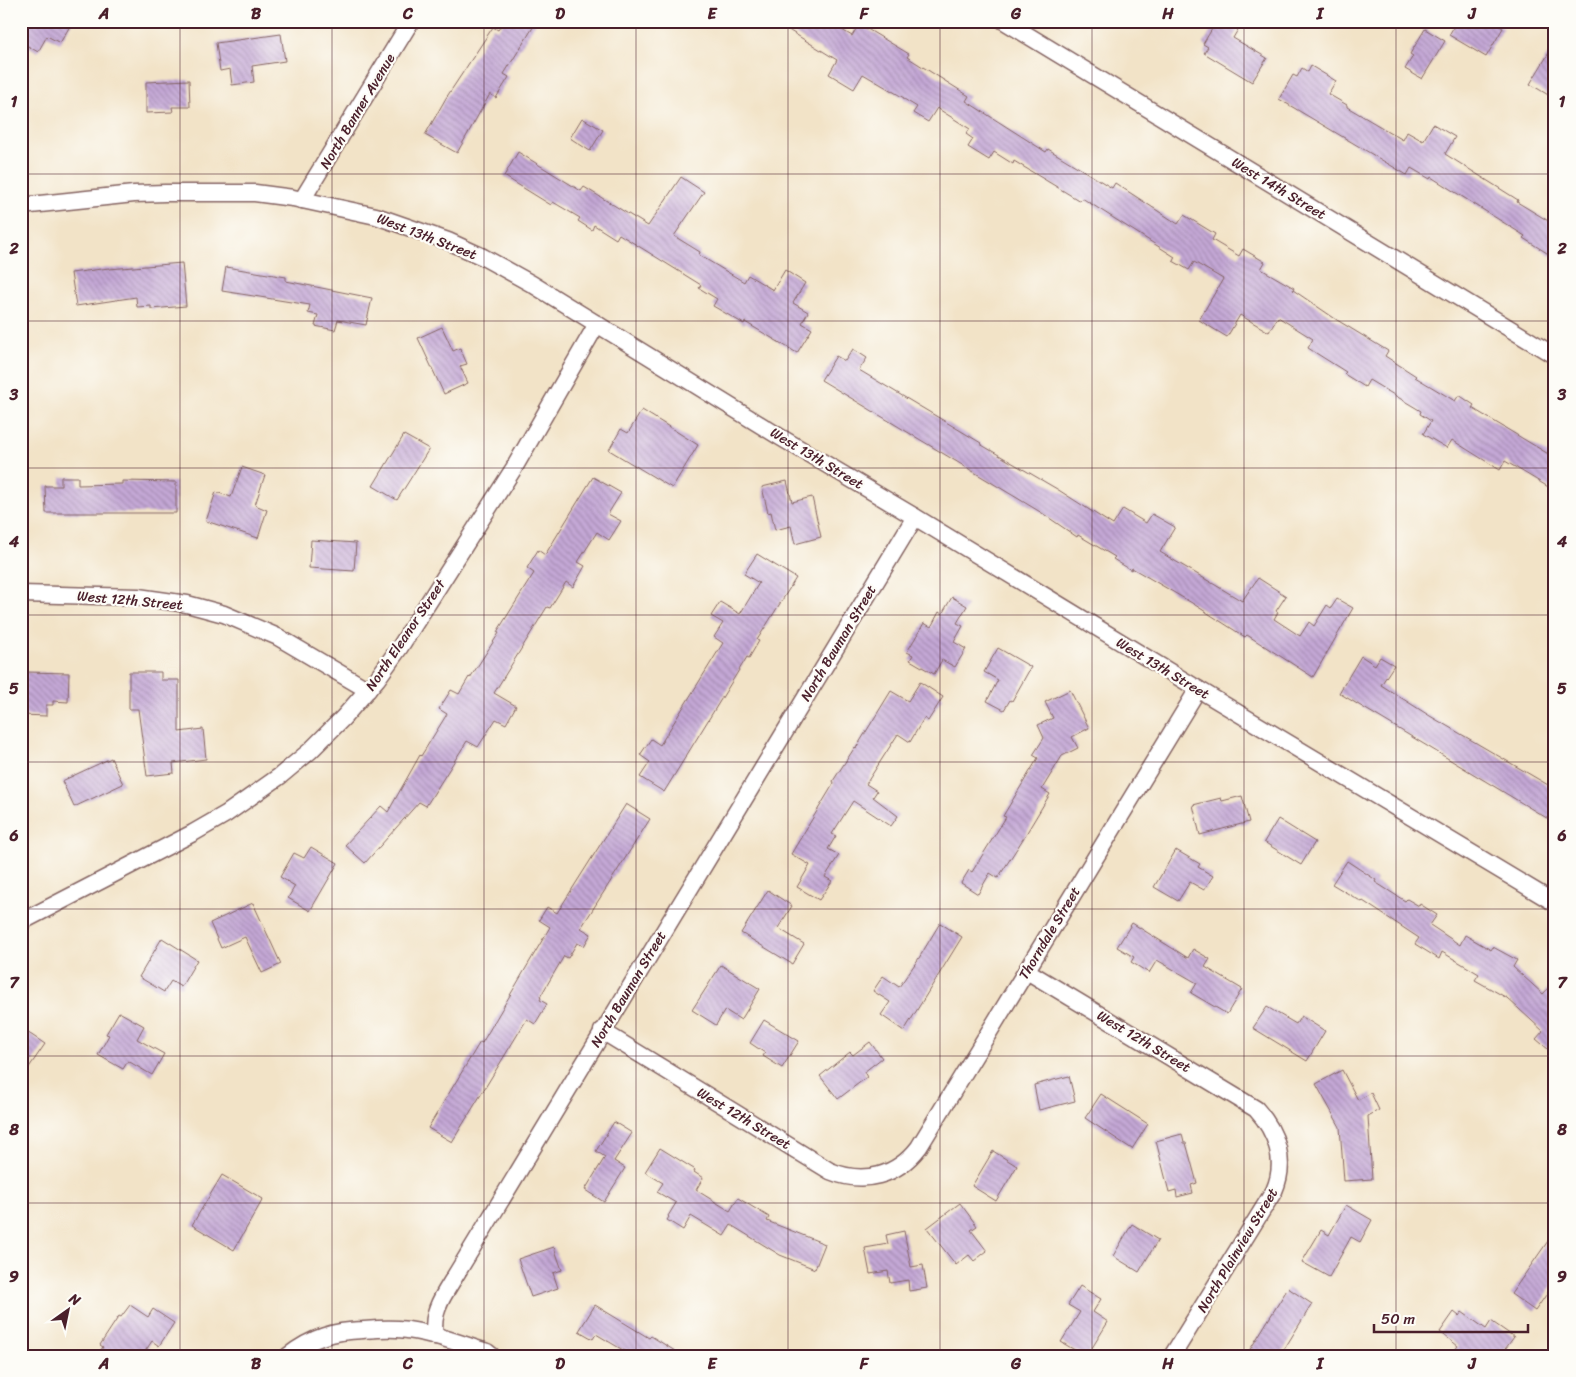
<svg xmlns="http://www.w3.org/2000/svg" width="1576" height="1377" font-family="Sriracha,sans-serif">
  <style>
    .building { fill: url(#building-back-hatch) }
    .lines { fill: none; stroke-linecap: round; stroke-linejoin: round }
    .minor-casing { stroke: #856462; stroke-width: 19 }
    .minor { stroke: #fff; stroke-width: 16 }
    .grid { fill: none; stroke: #4a1f2b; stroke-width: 1; stroke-opacity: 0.55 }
    .labels { text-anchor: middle; stroke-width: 4.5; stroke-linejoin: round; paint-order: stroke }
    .street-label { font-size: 14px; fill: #4a1f2b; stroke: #fdfcf7 }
    .neatline { fill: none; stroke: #4a1f2b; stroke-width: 2 }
    .grid-label { font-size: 16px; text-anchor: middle; font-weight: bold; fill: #4a1f2b }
  </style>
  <defs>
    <pattern id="building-back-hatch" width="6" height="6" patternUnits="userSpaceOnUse" patternTransform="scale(1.25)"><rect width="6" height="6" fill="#c4a8d6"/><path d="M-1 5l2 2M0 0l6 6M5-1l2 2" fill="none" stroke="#a188ae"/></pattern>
  </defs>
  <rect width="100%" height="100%" fill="#fdfcf7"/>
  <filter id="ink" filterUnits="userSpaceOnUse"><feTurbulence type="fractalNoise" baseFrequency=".02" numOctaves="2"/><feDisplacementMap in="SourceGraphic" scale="10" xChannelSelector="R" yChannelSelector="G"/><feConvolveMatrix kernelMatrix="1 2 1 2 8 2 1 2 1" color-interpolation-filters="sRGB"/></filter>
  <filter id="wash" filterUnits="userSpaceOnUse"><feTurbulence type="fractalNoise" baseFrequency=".0096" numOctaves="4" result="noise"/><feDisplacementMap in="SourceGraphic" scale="20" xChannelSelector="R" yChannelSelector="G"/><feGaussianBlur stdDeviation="1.12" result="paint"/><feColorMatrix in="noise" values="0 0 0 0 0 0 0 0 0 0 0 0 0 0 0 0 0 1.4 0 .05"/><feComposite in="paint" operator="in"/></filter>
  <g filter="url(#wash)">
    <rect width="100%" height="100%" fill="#f2e3c7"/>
    <g id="blocks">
      <g class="building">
        <polygon points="21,21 73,21 60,43 47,36 38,52 21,42"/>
        <polygon points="504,21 537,21 504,74 509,77 496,98 490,94 457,153 425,135 446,98 493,27 498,30"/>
        <polygon points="774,21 827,21 852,36 859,24 909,54 907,57 969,96 966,101 1046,152 1048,149 1112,188 1115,183 1178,224 1184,215 1215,234 1212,240 1239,256 1243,249 1265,262 1261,269 1294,288 1293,290 1337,320 1388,351 1385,356 1416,376 1415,377 1455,401 1459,395 1474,405 1472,408 1555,458 1555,491 1505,461 1500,470 1452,440 1447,448 1423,434 1431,421 1420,414 1421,411 1369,380 1365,387 1344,374 1346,372 1308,348 1313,339 1278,317 1269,332 1240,315 1227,337 1199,320 1223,279 1194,262 1189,270 1173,261 1175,257 1082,198 1080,201 1014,161 1013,164 994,152 989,160 968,147 973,139 966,134 970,129 937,108 928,122 913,113 917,107 904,99 904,98 863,74 854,89 829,74 837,60"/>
        <polygon points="1224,21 1243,21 1233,38 1267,58 1252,82 1204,53 1208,47 1203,44 1215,24 1220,28"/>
        <polygon points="1457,21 1492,21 1503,28 1486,57 1449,35"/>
        <polygon points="1425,29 1445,41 1422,79 1405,69 1413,56 1410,54"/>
        <polygon points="281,34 285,61 252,66 254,82 232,85 230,69 220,71 216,43"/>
        <polygon points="1555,43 1555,99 1530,84"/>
        <polygon points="1311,66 1336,81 1328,94 1347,105 1347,107 1403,140 1407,132 1423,141 1433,124 1455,137 1445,154 1518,200 1517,202 1555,225 1555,258 1523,238 1525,236 1431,177 1430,179 1411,168 1407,175 1279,99 1293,75 1297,77 1302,68 1308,72"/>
        <polygon points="189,80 190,107 172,107 173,112 146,113 146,82"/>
        <polygon points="582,118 603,130 590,151 570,138"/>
        <polygon points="518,152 581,191 584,187 648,226 681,177 704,192 674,236 700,252 699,255 744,282 748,275 773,290 785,270 805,283 793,303 808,312 802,323 812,329 797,353 745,322 744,324 713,306 717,299 699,288 701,285 619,234 616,239 594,225 592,230 578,221 580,218 553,202 551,205 504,176"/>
        <polygon points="182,263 186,306 151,309 151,306 137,307 136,297 76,306 71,273 109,268 109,269"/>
        <polygon points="226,267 286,277 286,281 372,298 366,325 338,320 335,330 315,326 318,315 308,313 310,305 222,291"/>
        <polygon points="442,327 453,351 460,348 467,364 460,366 468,383 444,394 418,338"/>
        <polygon points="853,349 867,358 859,370 981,443 980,444 1057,489 1113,525 1123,509 1146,523 1152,514 1175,527 1160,552 1242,601 1258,578 1286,596 1276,611 1278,612 1274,619 1300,636 1309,622 1314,626 1327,605 1331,608 1337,599 1353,608 1313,677 1247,635 1245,637 1192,603 1132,568 1131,570 1113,559 1115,557 1078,535 1077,537 1042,513 821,380 836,356 845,361"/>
        <polygon points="642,410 698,445 672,488 609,450 621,429 628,433"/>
        <polygon points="404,435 429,449 397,500 373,486"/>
        <polygon points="242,467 265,475 255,505 267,510 258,538 206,521 216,492 231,497"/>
        <polygon points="61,477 78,477 78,485 122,484 122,481 176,482 176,513 46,513 45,486 61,486"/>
        <polygon points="593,477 621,493 608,514 621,521 609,540 597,532 578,562 585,566 573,587 566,582 550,608 547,607 494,693 516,706 506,724 496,719 478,747 467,741 426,806 419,802 365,863 345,845 381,806 388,812 420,755 421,756 447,714 439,709 451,690 459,694 469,677 470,678 499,633 497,632 534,573 527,568 538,550 545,555"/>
        <polygon points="787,481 792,502 812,497 821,537 795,544 791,526 775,530 771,512 768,513 762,487"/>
        <polygon points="311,540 356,543 354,571 309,568"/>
        <polygon points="757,554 796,578 757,640 759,641 749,658 747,657 664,792 640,777 650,762 640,755 651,739 660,745 723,643 714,637 723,623 711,616 720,602 740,614 759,583 744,574"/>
        <polygon points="952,597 967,606 957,623 963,626 954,642 966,649 955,667 942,660 934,674 910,660 913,655 907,652 924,623 931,627 939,612 942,614"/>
        <polygon points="998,648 1031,667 1012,701 1010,700 1004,710 987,701 998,680 984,672"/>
        <polygon points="1361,656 1375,665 1380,657 1394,665 1381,685 1430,716 1555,789 1555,823 1339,693"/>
        <polygon points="26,672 69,673 68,702 53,701 53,705 46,705 46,716 23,715"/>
        <polygon points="129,672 161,672 161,680 179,680 179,732 203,729 206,759 173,763 174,773 147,776 138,709 129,709"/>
        <polygon points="920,682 943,697 928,721 924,718 910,742 898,734 866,784 877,791 873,797 898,816 891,826 853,801 832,834 836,836 828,849 839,855 825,877 832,881 819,900 797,887 810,865 791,854 834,783 833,781 855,747 856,748 891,691 908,701"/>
        <polygon points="1070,690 1089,728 1072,737 1078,748 1062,756 1042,789 1050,794 1023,839 998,878 990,873 978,894 961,883 969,870 972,872 1006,817 1003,816 1038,758 1033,755 1044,738 1038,725 1053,718 1045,702"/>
        <polygon points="111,758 123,784 74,807 62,781"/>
        <polygon points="1242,796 1249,822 1200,835 1193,805 1221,798 1222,801"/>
        <polygon points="626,804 650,819 581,928 591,934 584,946 577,943 568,958 564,956 540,997 541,998 540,1000 547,1004 535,1024 527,1019 452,1142 428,1128 480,1042 482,1043 550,927 539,920 547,907 557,913"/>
        <polygon points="1278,819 1315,842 1301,865 1264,842"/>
        <polygon points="311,847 338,863 310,911 288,898 295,886 280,877 294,853 304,858"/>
        <polygon points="1176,850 1200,864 1198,867 1213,876 1204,890 1190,882 1178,901 1154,887"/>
        <polygon points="1347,861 1376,880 1375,882 1405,901 1407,899 1419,906 1420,904 1437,915 1430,925 1460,945 1465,935 1491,950 1493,947 1517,960 1513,967 1543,994 1555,981 1555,1055 1536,1039 1543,1031 1507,998 1475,980 1479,974 1442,952 1439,959 1415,944 1419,938 1363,901 1362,902 1332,884"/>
        <polygon points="768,890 792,906 778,928 804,944 792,964 741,933"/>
        <polygon points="253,903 281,964 262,973 245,937 221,948 210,923"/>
        <polygon points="940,923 962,937 904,1031 881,1015 890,1002 873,991 883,976 899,987 919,958"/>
        <polygon points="1132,923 1188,958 1193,949 1210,959 1205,967 1242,989 1227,1014 1191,993 1197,983 1157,960 1149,973 1131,962 1134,957 1117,947"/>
        <polygon points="162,938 197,960 181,987 171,981 164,992 139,977"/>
        <polygon points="721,965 760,989 741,1020 725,1010 716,1025 692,1010"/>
        <polygon points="1267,1007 1296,1024 1301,1016 1325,1031 1307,1061 1253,1028"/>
        <polygon points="119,1012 144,1026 137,1039 164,1054 152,1075 128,1061 123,1069 98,1055 109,1035 106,1034"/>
        <polygon points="764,1020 799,1041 782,1068 763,1056 765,1053 750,1043"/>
        <polygon points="21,1028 45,1044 21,1079"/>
        <polygon points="870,1042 882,1058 864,1072 867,1077 838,1099 820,1076 850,1052 853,1055"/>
        <polygon points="1342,1070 1358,1100 1371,1093 1379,1110 1368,1116 1372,1179 1344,1181 1340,1127 1316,1084"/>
        <polygon points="1069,1076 1075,1101 1039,1110 1034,1085"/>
        <polygon points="1101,1094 1148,1124 1132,1149 1085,1118"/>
        <polygon points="614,1122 632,1133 614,1161 625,1168 604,1202 585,1190 605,1157 596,1151"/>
        <polygon points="1182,1134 1184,1143 1186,1143 1197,1183 1191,1185 1193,1193 1177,1197 1176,1190 1169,1192 1156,1141"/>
        <polygon points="660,1148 694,1169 695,1170 694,1172 703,1178 696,1190 730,1211 738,1198 769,1217 767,1221 825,1244 815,1269 780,1255 731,1225 724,1236 691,1216 683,1230 667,1220 669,1217 668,1216 676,1203 657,1192 663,1183 645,1172"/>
        <polygon points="993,1151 1017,1166 996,1201 972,1186"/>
        <polygon points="222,1175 263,1199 234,1250 192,1225"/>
        <polygon points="960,1203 977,1226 971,1230 987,1251 974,1261 969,1255 956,1265 927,1228"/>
        <polygon points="1346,1205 1372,1220 1360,1242 1351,1237 1329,1277 1302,1262 1321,1230 1329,1235"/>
        <polygon points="1132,1224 1158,1240 1139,1272 1113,1256"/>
        <polygon points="904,1231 911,1267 923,1265 927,1288 909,1291 908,1280 890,1283 888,1271 870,1274 865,1248 888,1244 886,1235"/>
        <polygon points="1555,1231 1555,1282 1535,1311 1511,1294"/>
        <polygon points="554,1247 562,1270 553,1273 558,1288 531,1297 518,1259"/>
        <polygon points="1080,1286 1101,1299 1093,1312 1108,1322 1087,1356 1085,1356 1061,1342 1080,1312 1068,1305"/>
        <polygon points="1288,1288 1312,1304 1280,1356 1246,1356"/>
        <polygon points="130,1305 148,1317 153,1309 174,1323 159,1346 152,1341 142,1356 97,1356 103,1347 100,1345 119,1316 121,1317"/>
        <polygon points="595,1305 649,1338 651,1336 683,1356 633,1356 596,1334 593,1339 579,1331"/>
        <polygon points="1454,1312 1459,1316 1462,1312 1486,1329 1491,1321 1514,1337 1500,1356 1450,1356 1458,1346 1440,1332"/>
      </g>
    </g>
  </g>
  <g filter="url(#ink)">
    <use href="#blocks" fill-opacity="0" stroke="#856462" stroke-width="1"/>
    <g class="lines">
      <g class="minor-casing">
        <g id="minor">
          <polyline points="1004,21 1555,356"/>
          <polyline points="302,200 411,21"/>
          <polyline points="21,206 134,194 165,193 255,193 293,198 376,216 448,241 483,257 532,284 780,437 915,517 1198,689 1555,903"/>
          <polyline points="21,594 138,597 187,604 224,614 278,637 368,690"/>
          <polyline points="21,922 193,833 226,814 280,776 310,751 343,718 377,679 400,647 514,468 597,324"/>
          <path d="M1027,971l229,138c21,23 31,53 18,82l-102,165"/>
          <path d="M602,1031l228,140c34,14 67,5 89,-24l279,-458"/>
          <path d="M435,1336c-3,-17 2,-30 11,-45l469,-774"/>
          <path d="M288,1356c24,-19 46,-25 75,-26 12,-1 23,-2 35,-1 30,2 60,14 89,23l5,4"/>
        </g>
      </g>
      <use href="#minor" class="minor"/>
    </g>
  </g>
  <path class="grid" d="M180,21v1335M332,21v1335M484,21v1335M636,21v1335M788,21v1335M940,21v1335M1092,21v1335M1244,21v1335M1396,21v1335M21,174h1534M21,321h1534M21,468h1534M21,615h1534M21,762h1534M21,909h1534M21,1056h1534M21,1203h1534"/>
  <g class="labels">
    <g class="street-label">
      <text transform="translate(357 111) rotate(-59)" y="5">North Banner Avenue</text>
      <text transform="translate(1279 188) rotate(31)" y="5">West 14th Street</text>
      <text transform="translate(427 236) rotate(21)" y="5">West 13th Street</text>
      <text transform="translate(817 458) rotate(31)" y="5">West 13th Street</text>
      <text transform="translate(130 600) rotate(5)" y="5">West 12th Street</text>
      <text transform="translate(405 635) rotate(-56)" y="5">North Eleanor Street</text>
      <text transform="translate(838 643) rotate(-59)" y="5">North Bauman Street</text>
      <text transform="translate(1163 668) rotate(31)" y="5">West 13th Street</text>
      <text transform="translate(1049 933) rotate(-59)" y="5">Thorndale Street</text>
      <text transform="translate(628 989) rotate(-59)" y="5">North Bauman Street</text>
      <text transform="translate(1144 1041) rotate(31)" y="5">West 12th Street</text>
      <text transform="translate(744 1118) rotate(31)" y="5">West 12th Street</text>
      <text transform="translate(1237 1250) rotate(-59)" y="5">North Plainview Street</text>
    </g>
  </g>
  <rect width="1576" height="1377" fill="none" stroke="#fdfcf7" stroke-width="55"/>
  <g transform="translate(68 1310) rotate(33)" stroke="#fdfcf7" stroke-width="4" paint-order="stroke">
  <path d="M0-4L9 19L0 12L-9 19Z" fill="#4a1f2b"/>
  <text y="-8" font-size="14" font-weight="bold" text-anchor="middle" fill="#4a1f2b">N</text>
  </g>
  <path d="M1374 1324v8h154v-8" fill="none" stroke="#4a1f2b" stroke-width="2.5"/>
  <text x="1381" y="1324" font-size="15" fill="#4a1f2b" stroke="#fdfcf7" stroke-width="4" paint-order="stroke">50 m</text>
  <rect x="28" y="28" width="1520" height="1322" class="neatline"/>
  <g class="grid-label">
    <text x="104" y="19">A</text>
    <text x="256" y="19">B</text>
    <text x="408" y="19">C</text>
    <text x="560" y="19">D</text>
    <text x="712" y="19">E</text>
    <text x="864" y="19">F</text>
    <text x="1016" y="19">G</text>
    <text x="1168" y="19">H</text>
    <text x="1320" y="19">I</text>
    <text x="1472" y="19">J</text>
    <text x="14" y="107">1</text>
    <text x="1562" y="107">1</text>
    <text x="14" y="254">2</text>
    <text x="1562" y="254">2</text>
    <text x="14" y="400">3</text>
    <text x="1562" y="400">3</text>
    <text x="14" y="547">4</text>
    <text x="1562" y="547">4</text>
    <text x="14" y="694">5</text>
    <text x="1562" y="694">5</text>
    <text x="14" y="841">6</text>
    <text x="1562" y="841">6</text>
    <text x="14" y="988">7</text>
    <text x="1562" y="988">7</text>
    <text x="14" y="1135">8</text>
    <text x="1562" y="1135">8</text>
    <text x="14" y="1282">9</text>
    <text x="1562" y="1282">9</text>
    <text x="104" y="1369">A</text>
    <text x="256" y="1369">B</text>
    <text x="408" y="1369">C</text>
    <text x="560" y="1369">D</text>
    <text x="712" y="1369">E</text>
    <text x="864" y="1369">F</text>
    <text x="1016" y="1369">G</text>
    <text x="1168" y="1369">H</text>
    <text x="1320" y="1369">I</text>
    <text x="1472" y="1369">J</text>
  </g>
</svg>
